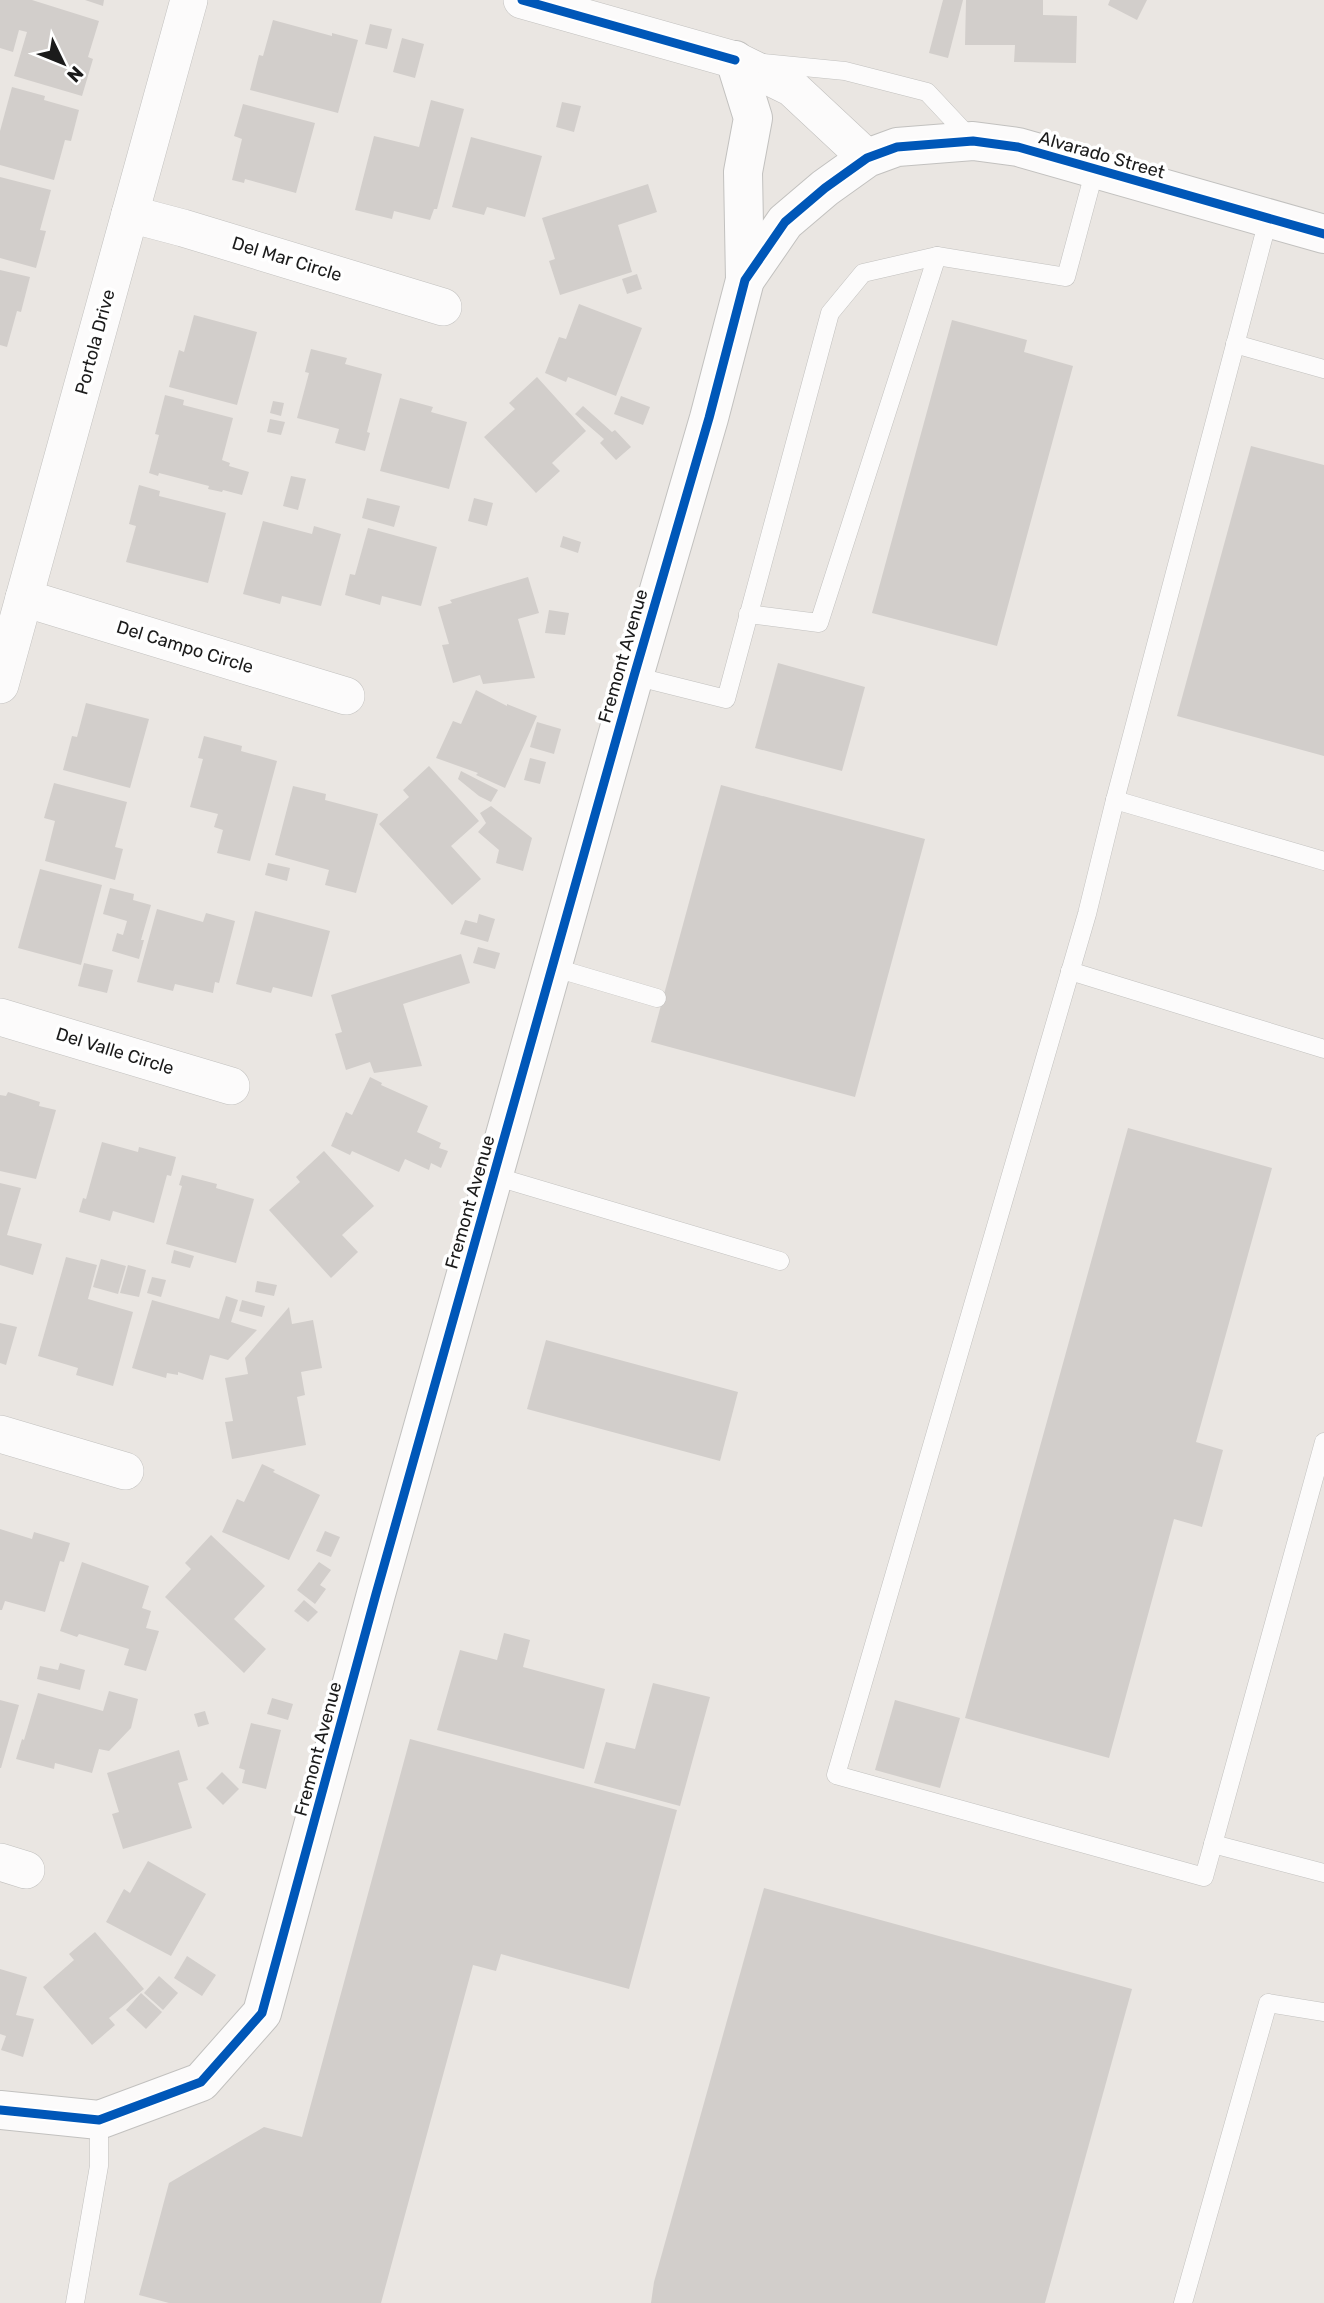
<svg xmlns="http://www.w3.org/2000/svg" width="1324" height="2303" font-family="Rubik,sans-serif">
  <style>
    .building { fill: #d2cecb }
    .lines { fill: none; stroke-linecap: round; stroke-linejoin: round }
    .service-casing { stroke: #c2c1bf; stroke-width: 19 }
    .minor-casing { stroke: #c2c1bf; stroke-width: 38 }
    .tertiary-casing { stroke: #c2c1bf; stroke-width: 40 }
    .service { stroke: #fcfbfb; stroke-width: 18 }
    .minor { stroke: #fcfbfb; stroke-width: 37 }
    .tertiary { stroke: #fcfbfb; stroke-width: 38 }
    .cycleway-casing { stroke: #fff; stroke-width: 13 }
    .cycleway { stroke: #0057b8; stroke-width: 9 }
    .labels { text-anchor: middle; stroke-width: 7; stroke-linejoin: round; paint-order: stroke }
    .street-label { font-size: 18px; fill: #1b1b1b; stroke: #fff }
  </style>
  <rect width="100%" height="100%" fill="#eae6e2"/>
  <g class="building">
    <polygon points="0,0 32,0 99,21 88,57 93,59 82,96 14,76 27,32 19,30 13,52 0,48"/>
    <polygon points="85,0 104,0 103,6"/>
    <polygon points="943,0 963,0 948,58 929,53"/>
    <polygon points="966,0 1043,0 1043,15 1077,16 1076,63 1014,62 1015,45 965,45"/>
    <polygon points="1110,0 1147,0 1137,20 1108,5"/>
    <polygon points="273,20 332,36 332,33 358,40 338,113 250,90 259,55 263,56"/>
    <polygon points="370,24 392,29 387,49 365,44"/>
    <polygon points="402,38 424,44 415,78 393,72"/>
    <polygon points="12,87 45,96 44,100 79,110 71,141 65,140 54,180 0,165 0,131"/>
    <polygon points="431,100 464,109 437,209 434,209 430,220 394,211 392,219 355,210 374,136 419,147"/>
    <polygon points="562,102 581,106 574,132 556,127"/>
    <polygon points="243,104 315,123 296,193 245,179 244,183 232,180 242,139 234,136"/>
    <polygon points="471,137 542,156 525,217 487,207 484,215 452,207"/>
    <polygon points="0,177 51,190 40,230 46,231 36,268 0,258"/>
    <polygon points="648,184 657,212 618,225 632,272 560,295 549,261 555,259 542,218"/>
    <polygon points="0,270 30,277 21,312 17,311 7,347 0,345"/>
    <polygon points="637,274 642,289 627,294 622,279"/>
    <polygon points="579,304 642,328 616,396 568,377 566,382 545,373 559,337 566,339"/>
    <polygon points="194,315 257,332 237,405 169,387 179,350 184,352"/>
    <polygon points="952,320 1027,340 1024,352 1073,366 997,646 872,613"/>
    <polygon points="311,349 347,358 345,364 382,374 367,432 370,433 365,451 335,443 339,429 297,418 309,373 305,372"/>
    <polygon points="537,377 586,431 552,463 560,471 536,493 484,437 515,409 509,403"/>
    <polygon points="165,395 184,400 183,405 233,418 222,460 230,463 229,466 249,472 242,495 223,490 222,492 208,489 209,486 159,473 158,476 149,473 159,435 155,434"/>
    <polygon points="621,396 650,407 643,425 614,414"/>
    <polygon points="400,398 433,407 431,412 467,422 449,489 380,471"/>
    <polygon points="273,401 284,403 281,416 270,413"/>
    <polygon points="583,406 612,432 615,430 631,447 616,460 600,443 604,439 575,414"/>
    <polygon points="270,419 285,422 281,435 267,432"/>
    <polygon points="1251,446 1324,465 1324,756 1177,716"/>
    <polygon points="291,476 306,479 298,510 283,506"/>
    <polygon points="139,485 160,491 159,496 226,513 208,583 126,562 136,526 129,524"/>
    <polygon points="367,498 400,506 394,527 362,518"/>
    <polygon points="474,498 493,503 487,526 468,521"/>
    <polygon points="263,521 312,534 314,526 341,534 321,606 282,596 280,604 243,594"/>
    <polygon points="368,528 437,547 421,606 382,596 380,605 345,595 350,574 355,575"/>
    <polygon points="563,536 581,542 578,553 560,547"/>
    <polygon points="528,577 539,613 518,619 535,678 483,684 480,675 453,683 442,645 449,644 438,607 452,603 450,600"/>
    <polygon points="549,610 569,613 565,635 545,633"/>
    <polygon points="778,663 865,687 842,771 755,748"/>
    <polygon points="476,690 507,706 507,704 537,716 505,788 476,775 478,773 436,758 453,721 461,724"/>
    <polygon points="86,703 149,719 130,788 63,770 72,736 77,737"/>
    <polygon points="537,722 561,729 554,754 530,747"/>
    <polygon points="204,736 242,746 241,751 277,761 250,861 217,853 223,830 214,827 218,814 190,807 203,759 198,758"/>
    <polygon points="530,758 546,762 540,784 524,780"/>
    <polygon points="429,766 479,821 451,846 481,879 452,905 379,824 409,797 403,790"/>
    <polygon points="461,771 498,790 491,802 479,796 458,779"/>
    <polygon points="54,783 127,802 115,847 123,849 115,880 45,861 55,821 44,818"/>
    <polygon points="721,785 925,839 855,1097 651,1042"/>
    <polygon points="293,786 326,794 325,800 378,814 356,893 325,885 329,870 275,855"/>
    <polygon points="491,806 532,838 523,871 496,863 499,850 478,832 486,823 480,813"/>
    <polygon points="268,863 290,868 287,881 265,875"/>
    <polygon points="40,869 102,885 81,965 18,948"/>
    <polygon points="110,888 134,894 133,900 151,905 141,940 144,940 139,959 112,951 117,933 123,935 127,921 103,914"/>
    <polygon points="157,909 203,922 206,913 235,921 219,983 215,982 213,993 175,984 173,991 137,982"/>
    <polygon points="255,911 330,931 312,997 273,987 271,993 236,984"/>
    <polygon points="479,914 495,919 488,942 460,934 465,920 477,923"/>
    <polygon points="478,947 500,953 495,969 473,963"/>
    <polygon points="461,954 470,983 403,1004 422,1066 374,1073 370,1062 346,1070 335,1034 342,1032 331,995"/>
    <polygon points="84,963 113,970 107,993 78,986"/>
    <polygon points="370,1077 382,1083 381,1085 428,1106 417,1132 441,1143 439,1148 448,1151 441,1168 431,1163 429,1170 405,1159 399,1172 352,1151 350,1155 331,1146 346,1112 352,1115"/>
    <polygon points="8,1092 40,1102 39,1106 56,1110 36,1179 0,1171 0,1095 6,1096"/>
    <polygon points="1128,1128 1272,1168 1196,1442 1223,1450 1202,1527 1174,1519 1109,1758 965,1718"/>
    <polygon points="102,1142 138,1152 139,1147 176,1157 171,1176 167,1175 154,1223 113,1211 110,1221 79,1212 83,1198 86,1199"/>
    <polygon points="324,1151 374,1206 342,1235 358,1252 331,1278 269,1210 300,1182 296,1177"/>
    <polygon points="182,1175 217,1184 216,1188 254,1199 236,1263 166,1244 182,1186 179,1185"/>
    <polygon points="0,1183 21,1188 7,1235 42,1244 33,1275 0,1265"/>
    <polygon points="174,1250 194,1256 190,1268 171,1263"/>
    <polygon points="66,1257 97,1265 88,1299 133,1312 113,1386 76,1375 78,1368 38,1356"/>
    <polygon points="101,1259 126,1266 118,1294 93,1287"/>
    <polygon points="128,1265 146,1270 139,1297 120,1293"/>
    <polygon points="152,1277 166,1280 161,1297 147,1293"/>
    <polygon points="257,1281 277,1285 274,1296 255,1292"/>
    <polygon points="226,1296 238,1300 231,1322 257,1330 228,1360 210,1355 203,1380 178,1372 178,1375 167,1373 166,1378 132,1368 152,1300 219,1319"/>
    <polygon points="242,1300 265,1306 262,1317 239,1311"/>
    <polygon points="289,1307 292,1324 313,1320 322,1368 301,1372 305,1395 297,1397 306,1445 232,1459 225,1422 233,1421 225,1378 248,1374 245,1358"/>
    <polygon points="0,1323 17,1327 6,1365 0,1363"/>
    <polygon points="546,1340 738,1392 720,1461 527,1409"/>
    <polygon points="262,1464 275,1470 273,1472 320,1495 289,1560 222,1532 237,1499 244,1502"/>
    <polygon points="0,1529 32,1539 34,1532 70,1543 64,1562 60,1561 45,1612 5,1601 2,1610 0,1610"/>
    <polygon points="325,1531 340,1537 331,1557 316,1551"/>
    <polygon points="211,1535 265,1586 234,1619 266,1649 244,1673 165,1597 191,1569 185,1563"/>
    <polygon points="82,1562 149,1586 142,1608 151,1611 146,1628 159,1631 146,1671 124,1665 129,1649 79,1634 77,1637 60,1631"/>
    <polygon points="319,1562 331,1570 320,1585 326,1589 315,1604 297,1590"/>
    <polygon points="304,1600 318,1612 308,1622 294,1611"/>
    <polygon points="504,1633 530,1640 523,1667 605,1689 584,1769 437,1730 460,1650 497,1660"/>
    <polygon points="60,1663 85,1670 80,1690 37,1679 40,1666 58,1670"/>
    <polygon points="653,1683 710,1697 680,1806 594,1783 606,1742 635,1749"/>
    <polygon points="109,1691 138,1699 131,1728 109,1751 99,1749 92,1773 55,1763 54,1769 16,1759 22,1739 24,1740 38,1693 103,1711"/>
    <polygon points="272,1698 293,1704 288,1720 267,1714"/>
    <polygon points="0,1700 19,1705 1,1768 0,1768"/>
    <polygon points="895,1700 960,1718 940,1788 875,1770"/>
    <polygon points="205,1711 209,1724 198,1727 194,1714"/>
    <polygon points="251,1723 281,1730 266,1789 242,1783 245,1770 239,1768"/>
    <polygon points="410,1739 677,1810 629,1989 501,1954 496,1971 473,1965 381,2303 169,2303 139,2295 169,2183 264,2127 302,2137"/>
    <polygon points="179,1750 188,1780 178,1783 192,1828 123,1849 112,1814 119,1812 107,1773"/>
    <polygon points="222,1772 239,1789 223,1805 206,1788"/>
    <polygon points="148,1861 206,1894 171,1956 106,1922 124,1889 130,1893"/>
    <polygon points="764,1888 1132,1989 1045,2303 651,2303 654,2282"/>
    <polygon points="95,1932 144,1989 109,2018 115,2025 92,2045 43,1987 74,1960 69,1954"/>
    <polygon points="187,1956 216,1975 202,1996 174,1978"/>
    <polygon points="0,1969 27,1977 16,2015 34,2019 23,2057 1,2050 6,2036 0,2034"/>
    <polygon points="159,1976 178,1993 163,2010 144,1993"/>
    <polygon points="141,1993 162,2012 146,2029 126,2010"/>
  </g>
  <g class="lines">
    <g class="service-casing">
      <g id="service">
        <polyline points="763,63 845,71 927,92 971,139"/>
        <polyline points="1268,220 1115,800 1324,861"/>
        <polyline points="1235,344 1324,369"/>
        <polyline points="748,614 819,623 937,256"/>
        <polyline points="634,676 726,699 830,313 863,273 937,256 1066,277 1095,169"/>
        <polyline points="1115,800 1087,914 836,1775 1204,1877 1324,1442"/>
        <polyline points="552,967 657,998"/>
        <polyline points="1070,971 1324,1049"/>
        <polyline points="494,1176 780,1261"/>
        <polyline points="1213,1844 1324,1873"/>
        <polyline points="75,2303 99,2166 99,2120"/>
        <polyline points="1183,2303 1268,2003 1324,2012"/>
      </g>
    </g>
    <g class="minor-casing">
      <g id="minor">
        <polyline points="522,0 735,60 792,88 867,158"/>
        <polyline points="130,214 183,228 443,307"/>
        <polyline points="24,598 346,696"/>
        <polyline points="0,685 189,0"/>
        <polyline points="0,1017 231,1086"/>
        <polyline points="0,1434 125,1471"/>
        <polyline points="0,1862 26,1870"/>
      </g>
    </g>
    <g class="tertiary-casing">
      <g id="tertiary">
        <polyline points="735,60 753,118 743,172 745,280"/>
        <polyline points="0,2110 99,2120 201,2082 262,2013 376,1594 634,676 709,418 745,280 785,222 825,188 867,158 897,147 973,141 1018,147 1324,234"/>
      </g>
    </g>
    <use href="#service" class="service"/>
    <use href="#minor" class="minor"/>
    <use href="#tertiary" class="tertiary"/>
    <g class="cycleway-casing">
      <g id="cycleway">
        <polyline points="522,0 735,60"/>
        <polyline points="0,2110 99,2120 201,2082 262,2013 376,1594 634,676 709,418 745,280 785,222 825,188 867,158 897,147 973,141 1018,147 1324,234"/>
      </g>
    </g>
    <use href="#cycleway" class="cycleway"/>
  </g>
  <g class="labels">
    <g class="street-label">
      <text transform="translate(1102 155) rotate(16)" y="6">Alvarado Street</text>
      <text transform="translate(287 259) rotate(17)" y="6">Del Mar Circle</text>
      <text transform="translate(95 342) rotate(-75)" y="6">Portola Drive</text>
      <text transform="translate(185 647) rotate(17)" y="6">Del Campo Circle</text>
      <text transform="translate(623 656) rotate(-74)" y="6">Fremont Avenue</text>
      <text transform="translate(115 1051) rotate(17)" y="6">Del Valle Circle</text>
      <text transform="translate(470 1202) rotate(-74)" y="6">Fremont Avenue</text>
      <text transform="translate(318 1749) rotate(-75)" y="6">Fremont Avenue</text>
    </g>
  </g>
  <g transform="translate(63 63) rotate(133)" stroke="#ffffff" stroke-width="5" paint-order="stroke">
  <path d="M0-5L12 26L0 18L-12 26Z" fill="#1b1b1b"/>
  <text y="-10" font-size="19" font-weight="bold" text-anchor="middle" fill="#1b1b1b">N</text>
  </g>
</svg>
